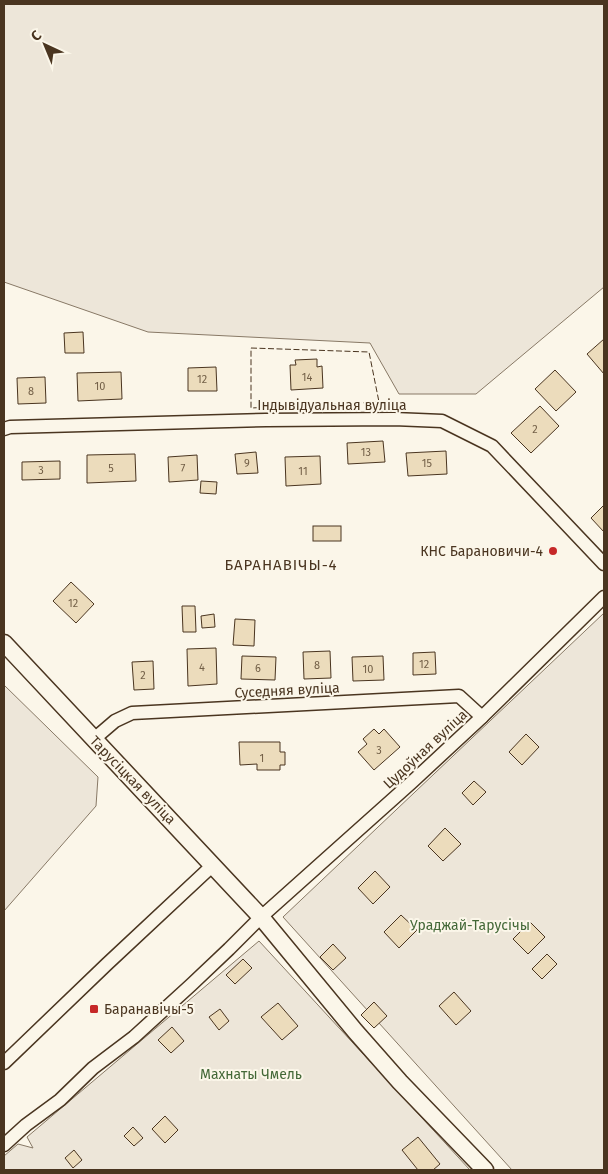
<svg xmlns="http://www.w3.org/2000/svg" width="608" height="1174" font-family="'Fira Sans',sans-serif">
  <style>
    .green { fill: #ede6d9; stroke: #887966 }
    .building { fill: #ecdcbc; stroke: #4a3520 }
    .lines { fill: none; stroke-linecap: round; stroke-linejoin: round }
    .minor-casing { stroke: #4a3520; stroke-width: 15 }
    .tertiary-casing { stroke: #4a3520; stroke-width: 19 }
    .minor { stroke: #fbf6e9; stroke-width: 12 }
    .tertiary { stroke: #fbf6e9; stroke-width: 16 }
    .fence { stroke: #4a3520; stroke-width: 1; stroke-dasharray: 6 2.5; stroke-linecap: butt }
    .poi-dot { fill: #c62828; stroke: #fbf6e9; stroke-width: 2 }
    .labels { text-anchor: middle; stroke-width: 4; stroke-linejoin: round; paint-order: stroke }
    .number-label { font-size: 11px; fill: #725f47 }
    .street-label { font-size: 14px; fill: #4a3520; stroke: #fbf6e9 }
    .poi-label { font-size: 14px; fill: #4a3520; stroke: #fbf6e9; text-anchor: end }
    .park-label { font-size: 14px; fill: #436837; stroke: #fbf6e9 }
    .neighbourhood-label { font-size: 15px; letter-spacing: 1px; fill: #4a3520; stroke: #fbf6e9 }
  </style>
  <rect width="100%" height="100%" fill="#fbf6e9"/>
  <g class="green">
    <polygon points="4,4 604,4 604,287 476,394 399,394 370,343 148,332 4,282"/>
    <polygon points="604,613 604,1170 512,1170 283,917"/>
    <polygon points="4,685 98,777 96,806 4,911"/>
    <polygon points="259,941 470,1170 4,1170 4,1156 18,1144 33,1148 27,1137"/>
  </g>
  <g class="building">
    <polygon points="83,332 84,353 65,353 64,333"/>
    <polygon points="604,339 604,374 587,354"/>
    <polygon points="317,359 317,367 322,366 323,388 291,390 290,365 296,365 295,360"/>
    <polygon points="216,367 217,391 188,391 188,368"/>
    <polygon points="555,370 576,392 556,411 535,389"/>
    <polygon points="121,372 122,399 78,401 77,373"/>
    <polygon points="45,377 46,403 18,404 17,378"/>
    <polygon points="540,406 559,426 531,453 511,433"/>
    <polygon points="383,441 385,462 348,464 347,443"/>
    <polygon points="446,451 447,474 408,476 406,453"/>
    <polygon points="256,452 258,473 237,474 235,454"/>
    <polygon points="135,454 136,481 87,483 87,455"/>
    <polygon points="197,455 198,480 169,482 168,457"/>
    <polygon points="320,456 321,484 286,486 285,457"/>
    <polygon points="60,461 60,479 22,480 22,462"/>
    <polygon points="201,481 217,482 216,494 200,493"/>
    <polygon points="604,505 604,532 591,518"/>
    <rect x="313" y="526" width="28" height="15"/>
    <polygon points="554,547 557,551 552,556 548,552"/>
    <polygon points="71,582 94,604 76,623 53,601"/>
    <polygon points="182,606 195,606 196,632 183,632"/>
    <polygon points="214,614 215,627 202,628 201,616"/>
    <polygon points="235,619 255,620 254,646 233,645"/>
    <polygon points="216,648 217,684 188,686 187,649"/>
    <polygon points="330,651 331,678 304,679 303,652"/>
    <polygon points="435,652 436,674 413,675 413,653"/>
    <polygon points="242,656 276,657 275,680 241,679"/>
    <polygon points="383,656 384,680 353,681 352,657"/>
    <polygon points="153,661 154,689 134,690 132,662"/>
    <polygon points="374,729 379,734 384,729 400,747 374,770 358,752 367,744 363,739"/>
    <polygon points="526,734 539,747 522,765 509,752"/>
    <polygon points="239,742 280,742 280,752 285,752 285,765 280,765 280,770 257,770 257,764 240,765"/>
    <polygon points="474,781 486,792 473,805 462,793"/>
    <polygon points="445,828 461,844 443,861 428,846"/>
    <polygon points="375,871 390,887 373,904 358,888"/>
    <polygon points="401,915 417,930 399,948 384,932"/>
    <polygon points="530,922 545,937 528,954 513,939"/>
    <polygon points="333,944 346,958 333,970 320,957"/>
    <polygon points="547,954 557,964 542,979 532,969"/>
    <polygon points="243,959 252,968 235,984 226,975"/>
    <polygon points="454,992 471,1011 456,1025 439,1006"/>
    <polygon points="374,1002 387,1016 374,1028 361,1015"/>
    <polygon points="278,1003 298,1026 282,1040 261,1017"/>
    <polygon points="220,1009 229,1021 219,1030 209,1017"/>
    <polygon points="172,1027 184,1041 171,1053 158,1040"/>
    <polygon points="165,1116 178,1130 165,1143 152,1129"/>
    <polygon points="133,1127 143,1138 134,1146 124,1136"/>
    <polygon points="418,1137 440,1164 433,1170 418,1170 402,1150"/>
    <polygon points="74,1150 82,1160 73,1168 65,1158"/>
  </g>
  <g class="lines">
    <g class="minor-casing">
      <g id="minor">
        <polyline points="4,429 10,427 266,420 394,419 442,421 492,446 604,564"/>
        <polyline points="94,739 115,721 132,713 459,696 482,717"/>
        <polyline points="4,1063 107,964 213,865"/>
        <polyline points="4,1145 26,1125 60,1100 93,1068 134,1037 191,985 229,949 261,917 412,782 482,717 604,597"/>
      </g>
    </g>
    <g class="tertiary-casing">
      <polyline id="tertiary" points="4,643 261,917 355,1031 400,1082 485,1170"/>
    </g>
    <use href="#minor" class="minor"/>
    <use href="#tertiary" class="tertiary"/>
    <polygon class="fence" points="251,348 369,352 379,402 251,408"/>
  </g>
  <g class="poi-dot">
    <circle cx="553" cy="551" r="5"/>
    <rect x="89" y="1004" width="10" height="10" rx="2.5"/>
  </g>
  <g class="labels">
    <g class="number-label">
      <text x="307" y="381">14</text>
      <text x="202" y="383">12</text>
      <text x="100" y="390">10</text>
      <text x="31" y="395">8</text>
      <text x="535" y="433">2</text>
      <text x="366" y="456">13</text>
      <text x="247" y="467">9</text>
      <text x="427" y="467">15</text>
      <text x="111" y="472">5</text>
      <text x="183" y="472">7</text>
      <text x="41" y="474">3</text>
      <text x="303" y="475">11</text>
      <text x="73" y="607">12</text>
      <text x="424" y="668">12</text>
      <text x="317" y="669">8</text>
      <text x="202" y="671">4</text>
      <text x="258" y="672">6</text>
      <text x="368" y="673">10</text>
      <text x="143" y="679">2</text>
      <text x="379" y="754">3</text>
      <text x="262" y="762">1</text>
    </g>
    <g class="street-label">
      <text x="332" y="410">Індывідуальная вуліца</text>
      <text transform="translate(287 690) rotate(-3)" y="5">Суседняя вуліца</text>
      <text transform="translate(425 749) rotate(-43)" y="5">Цудоўная вуліца</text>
      <text transform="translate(133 780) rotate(46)" y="5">Тарусіцкая вуліца</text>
    </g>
    <g class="poi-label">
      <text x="543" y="556">КНС Барановичи-4</text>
      <text x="104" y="1014" text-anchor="start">Баранавічы-5</text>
    </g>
    <g class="park-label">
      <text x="470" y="930">Ураджай-Тарусічы</text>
      <text x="251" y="1079">Махнаты Чмель</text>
    </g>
    <g class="neighbourhood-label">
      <text x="281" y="570">БАРАНАВІЧЫ-4</text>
    </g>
  </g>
  <rect width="608" height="1174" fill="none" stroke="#4a3520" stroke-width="10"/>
  <g transform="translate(45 45) rotate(316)" stroke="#fbf6e9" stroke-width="4" paint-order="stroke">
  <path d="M0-4L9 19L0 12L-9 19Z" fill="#4a3520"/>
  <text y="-8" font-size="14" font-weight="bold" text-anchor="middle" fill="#4a3520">С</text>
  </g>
</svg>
